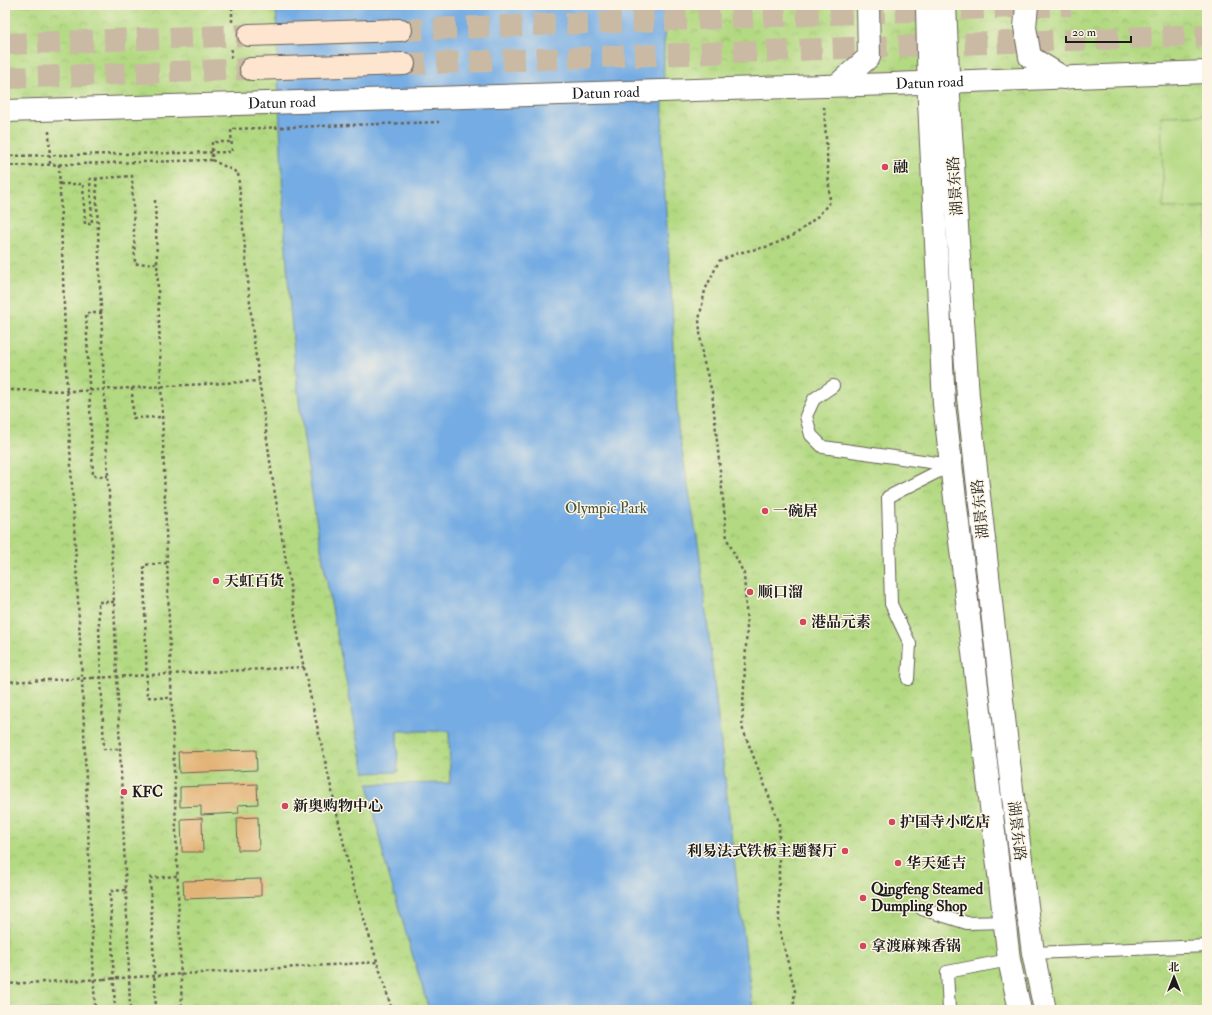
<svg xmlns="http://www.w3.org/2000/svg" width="1212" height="1015" font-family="'IM FELL Double Pica','Noto Serif SC',serif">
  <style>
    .park { fill: url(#park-crowns); stroke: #687a4f }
    .pitch { fill: #b3d982; stroke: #687a4f }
    .water { fill: #74ace3; stroke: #486480 }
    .building { fill: #e3b478 }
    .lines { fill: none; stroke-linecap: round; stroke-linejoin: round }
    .secondary-tunnel { stroke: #cabaa4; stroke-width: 22; stroke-dasharray: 22 11; stroke-linecap: butt }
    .service-casing { stroke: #686158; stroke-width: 14 }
    .tertiary-casing { stroke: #686158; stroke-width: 24 }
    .secondary-casing { stroke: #686158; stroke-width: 24 }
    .path { stroke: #686158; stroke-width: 2.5; stroke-dasharray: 3 3; stroke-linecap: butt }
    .service { stroke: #fff; stroke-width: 12 }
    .tertiary { stroke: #fff; stroke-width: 22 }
    .secondary { stroke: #fde5d0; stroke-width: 22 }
    .path-bridge { stroke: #686158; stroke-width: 2.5; stroke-dasharray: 3 3; stroke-linecap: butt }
    .poi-dot { fill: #d1495b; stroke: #fcf5e5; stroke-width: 1.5 }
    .labels { text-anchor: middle; stroke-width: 3; stroke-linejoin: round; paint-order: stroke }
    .street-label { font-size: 15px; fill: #1c1c1c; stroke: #fcf5e5 }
    .poi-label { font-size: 15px; font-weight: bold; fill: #1c1c1c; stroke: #fcf5e5; text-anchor: start }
    .park-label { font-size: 15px; fill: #49553b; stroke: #fcf5e5 }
  </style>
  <defs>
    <pattern id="park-crowns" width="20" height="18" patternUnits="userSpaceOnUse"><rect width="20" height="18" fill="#b3d982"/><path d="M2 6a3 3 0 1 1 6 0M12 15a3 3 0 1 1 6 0" fill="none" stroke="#99ba70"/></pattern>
  </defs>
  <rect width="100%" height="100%" fill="#fcf5e5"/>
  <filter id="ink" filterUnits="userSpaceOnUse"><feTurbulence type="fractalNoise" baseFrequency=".025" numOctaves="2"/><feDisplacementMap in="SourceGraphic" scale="8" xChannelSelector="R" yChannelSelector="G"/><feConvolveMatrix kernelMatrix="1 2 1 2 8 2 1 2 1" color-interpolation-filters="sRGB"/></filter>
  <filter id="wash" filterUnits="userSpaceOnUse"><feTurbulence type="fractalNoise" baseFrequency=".012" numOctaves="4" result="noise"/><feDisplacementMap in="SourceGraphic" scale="16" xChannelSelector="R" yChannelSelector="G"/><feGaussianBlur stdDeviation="0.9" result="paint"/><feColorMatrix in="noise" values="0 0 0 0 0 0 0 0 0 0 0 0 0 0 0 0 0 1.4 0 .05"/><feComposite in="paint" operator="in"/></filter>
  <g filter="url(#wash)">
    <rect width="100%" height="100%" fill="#f5e1c6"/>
    <rect class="park" x="5" y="5" width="1202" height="1005"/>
    <polygon class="pitch" points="1207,115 1207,207 1164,208 1161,116"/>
    <path class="water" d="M276,5h389l-3,145 10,155 6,123 21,121 34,301 20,160h-324l-45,-151 -16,-75 82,-1 -1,-52h-52l1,41 -33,1c-26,-124 -51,-247 -66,-372 -15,-131 -19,-264 -23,-396z"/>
    <g id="blocks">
      <g class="building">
        <polygon points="256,750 257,770 179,773 178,752"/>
        <polygon points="257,784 258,804 238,805 239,813 201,815 201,806 180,807 180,787"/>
        <polygon points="258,817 259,850 238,850 237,818"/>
        <polygon points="202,818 203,852 182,852 181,819"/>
        <polygon points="261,879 261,896 184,899 183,881"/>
      </g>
    </g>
  </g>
  <g filter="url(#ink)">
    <use href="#blocks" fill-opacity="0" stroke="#686158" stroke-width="1"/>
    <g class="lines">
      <g class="secondary-tunnel">
        <polyline points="401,30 1071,5"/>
        <polyline points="5,44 249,35"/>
        <polyline points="404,64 1207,35"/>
        <polyline points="5,78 251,69"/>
      </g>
      <g class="service-casing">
        <g id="service">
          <polyline points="833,386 814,399 806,416 811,435 823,447 951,465"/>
          <polyline points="908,679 910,644 891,604 888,497 951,465"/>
          <polyline points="922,909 967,923 1005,922"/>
          <polyline points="1033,953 1207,946"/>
          <polyline points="949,1010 947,972 1009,960"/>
        </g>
      </g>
      <g class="tertiary-casing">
        <g id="tertiary">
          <polyline points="927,5 929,102 944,404 1009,960 1020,1010"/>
          <polyline points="945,5 950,118 968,397 1012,789 1033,953 1045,1010"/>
          <polyline points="1027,5 1025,27 1030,57 1064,78"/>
          <polyline points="837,85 869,57 868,5"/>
          <path id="s1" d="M5,111l887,-27 315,-12"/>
        </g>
      </g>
      <g class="secondary-casing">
        <g id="secondary">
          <polyline points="249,35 401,30"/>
          <polyline points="251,69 404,64"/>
        </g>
      </g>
      <g class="path">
        <polyline points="232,22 232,5"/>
        <polyline points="231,58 232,47"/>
        <polyline points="49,131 50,165"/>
        <polyline points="5,156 232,152 231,129 439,122"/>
        <polyline points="212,160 238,173 253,335 272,476 302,659 352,880 392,1010"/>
        <polyline points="59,164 67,390 82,678 95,1010"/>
        <polyline points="5,166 212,160 212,142 232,142"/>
        <polyline points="96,178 106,438 111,531 128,942 130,1010"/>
        <polyline points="60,184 83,184 85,224 92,224 90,179 132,176 135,264 157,263"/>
        <polyline points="155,200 182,1010"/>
        <polyline points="102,313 86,313 93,476 108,476"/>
        <polyline points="132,388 133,418 162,417"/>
        <polyline points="5,390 78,391"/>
        <polyline points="167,563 144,565 147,697 171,698"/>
        <polyline points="114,602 98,602 104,749 120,749"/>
        <polyline points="5,682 92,678"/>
        <polyline points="5,984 104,979"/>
        <polyline points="115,1010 110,891 126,890"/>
        <polyline points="156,1010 150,878 177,876"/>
        <polyline points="793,1010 795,991 779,927 779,822 742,727 747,626 744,574 727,539 712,392 702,355 699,320 705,290 719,261 738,253 770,246 796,234 818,216 830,202 824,107"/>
      </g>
      <use href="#service" class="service"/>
      <use href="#tertiary" class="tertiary"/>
      <use href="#secondary" class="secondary"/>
      <g class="path-bridge">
        <polyline points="78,391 259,381"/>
        <polyline points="92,678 304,667"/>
        <polyline points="104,979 378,962"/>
      </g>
    </g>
  </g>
  <g class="poi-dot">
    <circle cx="885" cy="167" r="4"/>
    <circle cx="765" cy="511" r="4"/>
    <circle cx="216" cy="581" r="4"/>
    <circle cx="750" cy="592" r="4"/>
    <circle cx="803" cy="622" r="4"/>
    <circle cx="124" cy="792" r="4"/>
    <circle cx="285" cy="806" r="4"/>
    <circle cx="892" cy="822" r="4"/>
    <circle cx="845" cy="851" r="4"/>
    <circle cx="898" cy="863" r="4"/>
    <circle cx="863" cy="898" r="4"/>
    <circle cx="863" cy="946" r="4"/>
  </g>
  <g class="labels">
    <g class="street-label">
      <text dy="5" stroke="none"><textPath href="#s1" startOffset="925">Datun road</textPath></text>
      <text dy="5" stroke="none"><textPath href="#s1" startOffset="601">Datun road</textPath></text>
      <text dy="5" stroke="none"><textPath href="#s1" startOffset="277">Datun road</textPath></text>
      <text transform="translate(955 186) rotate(-94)" y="5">湖景东路</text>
      <text transform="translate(980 509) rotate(-96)" y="5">湖景东路</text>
      <text transform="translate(1017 831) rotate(83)" y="5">湖景东路</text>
    </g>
    <g class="poi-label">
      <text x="893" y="172">融</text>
      <text x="773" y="516">一碗居</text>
      <text x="224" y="586">天虹百货</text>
      <text x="758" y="597">顺口溜</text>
      <text x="811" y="627">港品元素</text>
      <text x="132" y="797">KFC</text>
      <text x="293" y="811">新奥购物中心</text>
      <text x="900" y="827">护国寺小吃店</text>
      <text x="837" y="856" text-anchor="end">利易法式铁板主题餐厅</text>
      <text x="906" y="868">华天延吉</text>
      <text x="871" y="894">Qingfeng Steamed<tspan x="871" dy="17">Dumpling Shop</tspan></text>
      <text x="871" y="951">拿渡麻辣香锅</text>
    </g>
    <g class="park-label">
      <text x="606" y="513">Olympic Park</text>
    </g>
  </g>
  <rect width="1212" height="1015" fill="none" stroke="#fcf5e5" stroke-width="20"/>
  <g transform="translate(1174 977)" stroke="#fcf5e5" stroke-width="3" paint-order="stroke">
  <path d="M0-3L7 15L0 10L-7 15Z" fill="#1c1c1c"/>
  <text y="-6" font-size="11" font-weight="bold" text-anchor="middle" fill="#1c1c1c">北</text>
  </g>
  <path d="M1066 36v6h65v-6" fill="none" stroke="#1c1c1c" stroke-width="2"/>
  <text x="1072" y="36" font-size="12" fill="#1c1c1c" stroke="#fcf5e5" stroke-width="3" paint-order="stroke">20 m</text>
</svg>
